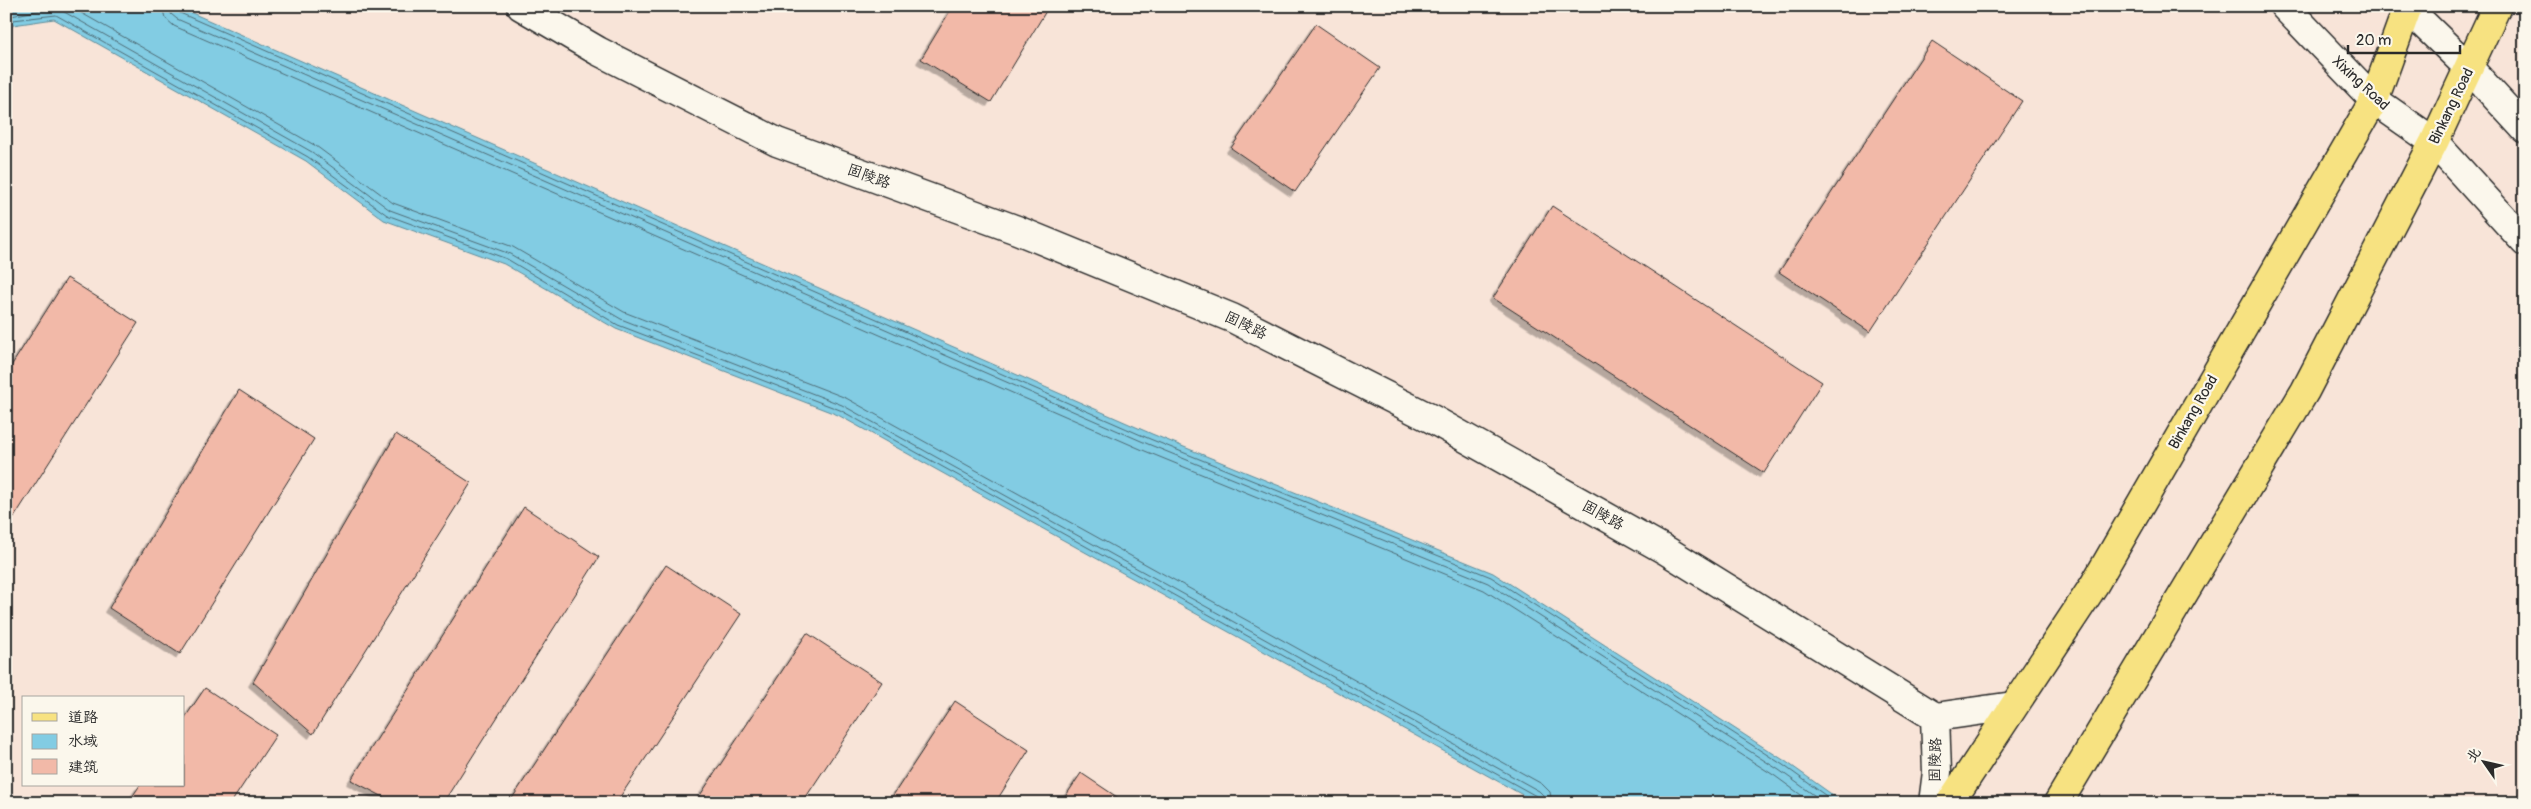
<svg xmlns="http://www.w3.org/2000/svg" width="2531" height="809" font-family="Pangolin,'LXGW WenKai TC',sans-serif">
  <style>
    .water { fill: #82cce3; stroke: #5f8c99 }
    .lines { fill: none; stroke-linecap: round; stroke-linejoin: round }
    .shore { stroke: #4e6b75; stroke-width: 1 }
    .building { fill: #f2b9a8; stroke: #2b2b2b; filter: url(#shadow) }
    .tertiary-casing { stroke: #2b2b2b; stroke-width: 31 }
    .secondary-casing { stroke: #2b2b2b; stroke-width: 31 }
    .primary-casing { stroke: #2b2b2b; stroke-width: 31 }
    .tertiary { stroke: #fbf7ec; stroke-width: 28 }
    .secondary { stroke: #fbf7ec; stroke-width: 28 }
    .primary { stroke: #f7e281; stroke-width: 28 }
    .labels { text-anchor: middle; stroke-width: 4.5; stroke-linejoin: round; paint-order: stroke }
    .street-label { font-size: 15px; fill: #2b2b2b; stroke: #fbf7ec }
  </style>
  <defs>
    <filter id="shadow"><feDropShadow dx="-4.5" dy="4.5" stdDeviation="0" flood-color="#0004"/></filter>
  </defs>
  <rect width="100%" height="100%" fill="#f8e4d8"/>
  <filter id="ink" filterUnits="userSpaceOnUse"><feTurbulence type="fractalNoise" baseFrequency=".02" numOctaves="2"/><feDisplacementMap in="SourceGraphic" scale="10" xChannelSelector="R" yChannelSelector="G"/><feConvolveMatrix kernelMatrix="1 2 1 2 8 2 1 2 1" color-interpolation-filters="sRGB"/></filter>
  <g filter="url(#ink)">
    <polygon class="water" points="6,6 176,6 1152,434 1493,573 1785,761 1844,803 1537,803 838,415 616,329 504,264 384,220 306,161 54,19 13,25 6,37"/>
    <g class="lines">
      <g class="shore">
        <polyline points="69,6 316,146 393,203 513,247 624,312 846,398 1542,784 1550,792 1552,803"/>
        <polyline points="162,6 165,18 174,26 1145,451 1484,590 1775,776 1812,803"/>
        <polyline points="170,6 171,14 177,19 1148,444 1488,583 1779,770 1825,803"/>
        <polyline points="176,6 180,13 1150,439 1491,577 1783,765 1836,803"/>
        <polyline points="6,17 51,8 59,9 312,152 390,210 510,254 621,319 842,405 1539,791 1544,796 1545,803"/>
        <polyline points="6,27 13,20 56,15 308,157 387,215 507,259 618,325 840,410 1536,796 1539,803"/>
      </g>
    </g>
    <g class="building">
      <polygon points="953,6 1049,6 991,102 921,59"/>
      <polygon points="1316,24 1380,68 1295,192 1231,148"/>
      <polygon points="1932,41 2022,101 1870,332 1779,272"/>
      <polygon points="1552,206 1822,382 1764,473 1493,298"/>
      <polygon points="67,278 138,323 6,530 6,374"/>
      <polygon points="239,390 314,439 180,654 109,608"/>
      <polygon points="396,434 471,483 313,734 253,682"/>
      <polygon points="524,507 599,557 443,803 395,803 351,780"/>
      <polygon points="666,565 741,614 616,803 509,803"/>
      <polygon points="807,633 882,682 802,803 695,803"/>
      <polygon points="205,688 276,735 231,803 128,803 140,785 184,785 184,719"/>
      <polygon points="955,701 1029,750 995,803 888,803"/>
      <polygon points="1081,773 1126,803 1061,803"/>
    </g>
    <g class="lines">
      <g class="tertiary-casing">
        <g id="tertiary">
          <polyline points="521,6 598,51 777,142 1017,230 1232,318 1432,419 1667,551 1935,717 2013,706"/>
          <polyline points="1933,803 1937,772 1935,717"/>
        </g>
      </g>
      <g class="secondary-casing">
        <g id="secondary">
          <polyline points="2284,6 2374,100 2434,142 2525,242"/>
          <polyline points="2405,6 2470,69 2525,129"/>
        </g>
      </g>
      <g class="primary-casing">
        <g id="primary">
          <polyline points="1950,803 2094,585 2374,100 2408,6"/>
          <polyline points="2058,803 2305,391 2434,142 2497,6"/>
        </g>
      </g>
      <use href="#tertiary" class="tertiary"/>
      <use href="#secondary" class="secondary"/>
      <use href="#primary" class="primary"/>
    </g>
  </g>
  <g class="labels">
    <g class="street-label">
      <text transform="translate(2361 83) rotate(43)" y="5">Xixing Road</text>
      <text transform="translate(2451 106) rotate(-64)" y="5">Binkang Road</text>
      <text transform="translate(869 176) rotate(20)" y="5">固陵路</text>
      <text transform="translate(1246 325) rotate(26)" y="5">固陵路</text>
      <text transform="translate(2193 412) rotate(-60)" y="5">Binkang Road</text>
      <text transform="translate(1603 515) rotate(29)" y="5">固陵路</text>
      <text transform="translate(1935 760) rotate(-89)" y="5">固陵路</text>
    </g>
  </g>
  <rect width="2531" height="809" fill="none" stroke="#fbf7ec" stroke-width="25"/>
  <rect x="12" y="12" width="2506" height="784" fill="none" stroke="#2b2b2b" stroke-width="2" filter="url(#ink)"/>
  <rect x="22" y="696" width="162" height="90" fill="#fbf7ec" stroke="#a8a59f"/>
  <rect x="32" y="713" width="25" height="8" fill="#f7e281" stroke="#a8a59f"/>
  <text x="68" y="722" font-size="15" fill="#2b2b2b">道路</text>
  <rect x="32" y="734" width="25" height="15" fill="#82cce3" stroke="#a8a59f"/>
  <text x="68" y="746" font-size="15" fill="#2b2b2b">水域</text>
  <rect x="32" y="759" width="25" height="15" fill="#f2b9a8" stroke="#a8a59f"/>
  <text x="68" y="772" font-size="15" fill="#2b2b2b">建筑</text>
  <g transform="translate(2484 762) rotate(304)" stroke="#fbf7ec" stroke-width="4" paint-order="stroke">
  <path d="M0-4L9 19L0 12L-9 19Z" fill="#2b2b2b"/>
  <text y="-8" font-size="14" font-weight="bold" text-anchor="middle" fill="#2b2b2b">北</text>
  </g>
  <path d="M2348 45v8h112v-8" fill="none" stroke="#2b2b2b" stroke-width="2.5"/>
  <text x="2356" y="45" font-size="15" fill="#2b2b2b" stroke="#fbf7ec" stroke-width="4" paint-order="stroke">20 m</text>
</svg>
